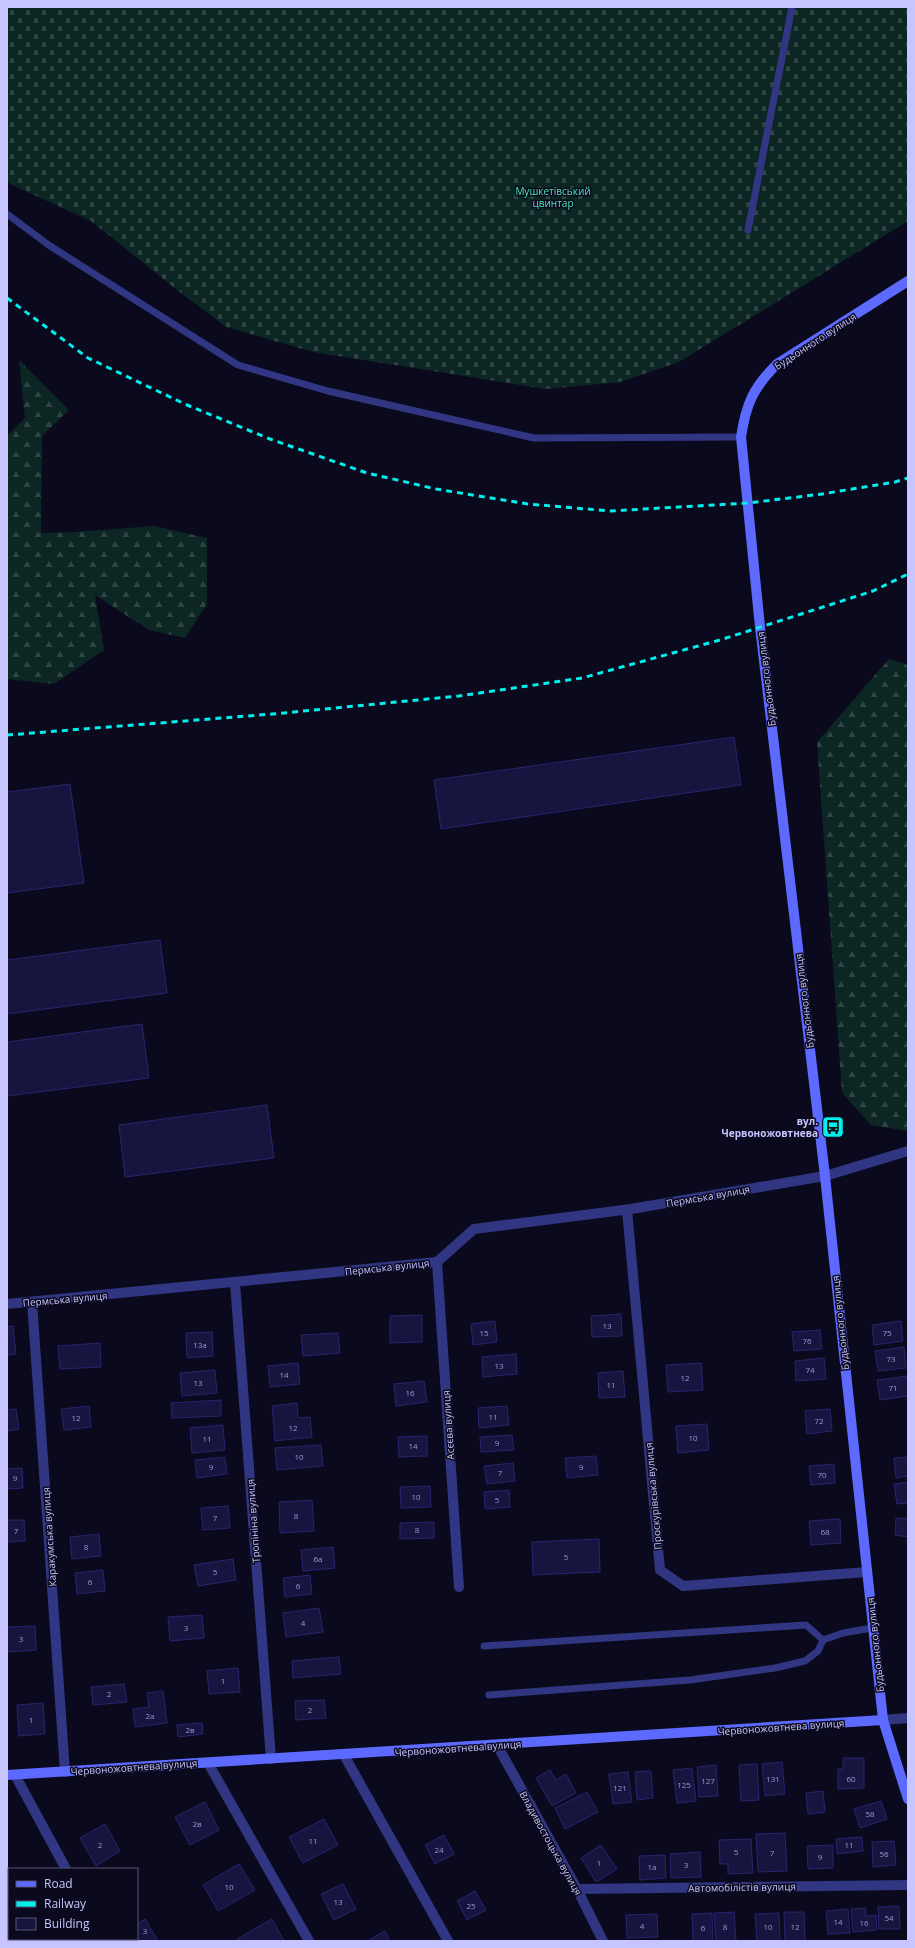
<svg xmlns="http://www.w3.org/2000/svg" width="915" height="1948" font-family="'Open Sans',sans-serif">
  <style>
    .forest { fill: url(#forest-firs) }
    .cemetery { fill: url(#cemetery-stones) }
    .building { fill: #181440; stroke: #2a236e }
    .lines { fill: none; stroke-linecap: round; stroke-linejoin: round }
    .service { stroke: #303681; stroke-width: 7 }
    .minor { stroke: #303681; stroke-width: 10 }
    .secondary { stroke: #5c6aff; stroke-width: 10 }
    .rail { stroke: #00f0ee; stroke-width: 3; stroke-dasharray: 6 5; stroke-linecap: butt }
    .labels { text-anchor: middle; stroke-width: 3; stroke-linejoin: round; paint-order: stroke }
    .number-label { font-size: 8px; fill: #9a99cf }
    .park-label { font-size: 10px; fill: #47e9af; stroke: #0b091d }
    .street-label { font-size: 10px; fill: #c6c5ff; stroke: #0b091d }
    .poi-label { font-size: 10px; font-weight: bold; fill: #c6c5ff; stroke: #0b091d; text-anchor: end }
  </style>
  <defs>
    <pattern id="forest-firs" width="22" height="20" patternUnits="userSpaceOnUse"><rect width="22" height="20" fill="#0c2723"/><path d="M5 1l3.5 6h-7zM16 11l3.5 6h-7z" fill="#2e4544"/></pattern>
    <pattern id="cemetery-stones" width="16" height="16" patternUnits="userSpaceOnUse"><rect width="16" height="16" fill="#0c2723"/><path d="M2 7V4a2 2 0 0 1 4 0v3zM10 15v-3a2 2 0 0 1 4 0v3z" fill="#2e4544"/></pattern>
  </defs>
  <rect width="100%" height="100%" fill="#0b091d"/>
  <g class="forest">
    <polygon points="19,360 69,410 42,436 41,533 76,532 154,526 207,538 207,604 185,638 149,630 95,595 104,650 54,684 7,679 7,436 25,418"/>
    <polygon points="889,659 908,665 908,1131 871,1125 842,1093 817,742"/>
  </g>
  <polygon class="cemetery" points="7,7 908,7 908,221 679,362 620,382 546,389 313,352 226,327 172,286 91,221 10,184 7,180"/>
  <g class="building">
    <polygon points="734,737 741,785 441,829 434,780"/>
    <polygon points="70,784 84,883 7,893 7,792"/>
    <polygon points="160,940 167,993 7,1014 7,960"/>
    <polygon points="142,1024 149,1078 7,1096 7,1042"/>
    <polygon points="267,1105 274,1158 125,1177 119,1125"/>
    <polygon points="621,1314 622,1336 592,1337 591,1316"/>
    <polygon points="422,1315 422,1342 390,1343 390,1316"/>
    <polygon points="495,1321 497,1342 473,1345 471,1324"/>
    <polygon points="901,1321 903,1341 874,1345 872,1325"/>
    <polygon points="13,1326 16,1354 7,1355 7,1327"/>
    <polygon points="820,1330 822,1349 794,1351 792,1332"/>
    <polygon points="212,1332 213,1356 187,1358 186,1333"/>
    <polygon points="338,1333 340,1353 303,1356 301,1335"/>
    <polygon points="100,1343 101,1367 60,1369 58,1346"/>
    <polygon points="904,1347 906,1368 878,1371 875,1351"/>
    <polygon points="516,1354 517,1374 483,1377 482,1357"/>
    <polygon points="824,1358 826,1379 796,1381 795,1361"/>
    <polygon points="298,1363 300,1384 270,1387 268,1366"/>
    <polygon points="701,1363 703,1390 668,1392 666,1365"/>
    <polygon points="215,1370 217,1393 182,1396 180,1373"/>
    <polygon points="623,1371 625,1397 599,1398 598,1373"/>
    <polygon points="908,1376 908,1396 880,1400 877,1380"/>
    <polygon points="424,1381 427,1402 396,1406 394,1384"/>
    <polygon points="221,1400 221,1416 172,1418 171,1403"/>
    <polygon points="297,1403 298,1418 310,1417 312,1437 275,1441 272,1406"/>
    <polygon points="89,1406 91,1427 64,1430 61,1409"/>
    <polygon points="507,1406 509,1425 479,1428 478,1408"/>
    <polygon points="16,1409 19,1429 7,1431 7,1410"/>
    <polygon points="830,1409 832,1431 807,1434 805,1411"/>
    <polygon points="707,1424 709,1450 678,1453 676,1426"/>
    <polygon points="223,1425 225,1450 192,1453 190,1428"/>
    <polygon points="512,1435 514,1450 481,1452 480,1437"/>
    <polygon points="427,1436 427,1456 399,1457 398,1437"/>
    <polygon points="321,1445 323,1466 277,1470 275,1448"/>
    <polygon points="596,1456 598,1475 567,1478 565,1458"/>
    <polygon points="225,1457 227,1474 197,1478 195,1460"/>
    <polygon points="908,1457 908,1476 896,1478 894,1458"/>
    <polygon points="513,1463 515,1481 487,1484 484,1466"/>
    <polygon points="834,1464 835,1483 811,1485 809,1466"/>
    <polygon points="22,1468 23,1488 7,1489 7,1469"/>
    <polygon points="908,1482 908,1503 897,1504 894,1484"/>
    <polygon points="430,1486 431,1507 401,1508 400,1487"/>
    <polygon points="509,1490 510,1507 485,1509 484,1492"/>
    <polygon points="312,1500 314,1531 280,1533 279,1502"/>
    <polygon points="228,1506 230,1528 203,1530 201,1508"/>
    <polygon points="896,1518 908,1519 908,1537 895,1535"/>
    <polygon points="840,1519 841,1543 811,1545 809,1521"/>
    <polygon points="7,1520 24,1520 25,1541 7,1542"/>
    <polygon points="434,1522 434,1538 400,1539 400,1523"/>
    <polygon points="99,1534 101,1556 72,1559 70,1537"/>
    <polygon points="599,1539 600,1572 533,1575 532,1542"/>
    <polygon points="333,1547 335,1568 303,1571 301,1550"/>
    <polygon points="233,1559 236,1580 198,1586 194,1565"/>
    <polygon points="103,1570 105,1591 77,1594 75,1573"/>
    <polygon points="310,1575 312,1594 285,1597 283,1578"/>
    <polygon points="319,1608 323,1632 286,1637 283,1613"/>
    <polygon points="202,1615 204,1638 170,1641 168,1617"/>
    <polygon points="35,1626 36,1650 7,1652 7,1627"/>
    <polygon points="339,1657 341,1674 293,1678 292,1661"/>
    <polygon points="238,1668 240,1692 209,1694 207,1671"/>
    <polygon points="124,1684 127,1702 93,1705 91,1687"/>
    <polygon points="163,1691 167,1723 135,1727 133,1709 149,1707 147,1693"/>
    <polygon points="324,1700 326,1718 296,1720 295,1701"/>
    <polygon points="43,1703 45,1734 19,1736 17,1705"/>
    <polygon points="202,1723 203,1734 178,1737 177,1725"/>
    <polygon points="843,1758 864,1758 864,1788 838,1789 838,1769 843,1769"/>
    <polygon points="782,1762 785,1794 765,1796 762,1764"/>
    <polygon points="757,1764 759,1800 741,1801 739,1765"/>
    <polygon points="716,1765 718,1796 699,1797 697,1767"/>
    <polygon points="692,1768 696,1801 677,1803 673,1770"/>
    <polygon points="550,1770 556,1780 566,1774 576,1793 552,1806 536,1778"/>
    <polygon points="651,1771 653,1798 637,1800 635,1772"/>
    <polygon points="628,1772 632,1802 613,1804 609,1774"/>
    <polygon points="823,1791 825,1812 808,1814 806,1793"/>
    <polygon points="587,1792 598,1812 565,1829 555,1808"/>
    <polygon points="881,1801 887,1819 860,1828 854,1809"/>
    <polygon points="205,1802 219,1830 190,1845 175,1817"/>
    <polygon points="324,1819 338,1845 303,1863 289,1837"/>
    <polygon points="105,1824 120,1851 96,1866 80,1838"/>
    <polygon points="785,1833 787,1871 758,1872 756,1834"/>
    <polygon points="444,1835 454,1854 435,1864 425,1845"/>
    <polygon points="862,1837 863,1851 837,1854 836,1839"/>
    <polygon points="751,1839 753,1873 728,1874 728,1864 720,1864 719,1840"/>
    <polygon points="894,1841 896,1865 873,1867 872,1842"/>
    <polygon points="601,1845 617,1869 596,1882 581,1858"/>
    <polygon points="833,1845 833,1868 808,1869 807,1846"/>
    <polygon points="700,1852 701,1877 671,1878 670,1854"/>
    <polygon points="665,1855 666,1878 640,1880 639,1856"/>
    <polygon points="239,1864 255,1890 218,1911 203,1885"/>
    <polygon points="343,1884 356,1909 334,1920 321,1894"/>
    <polygon points="475,1891 486,1910 467,1920 457,1901"/>
    <polygon points="899,1906 900,1929 879,1929 878,1907"/>
    <polygon points="866,1908 866,1916 876,1915 877,1930 853,1932 851,1909"/>
    <polygon points="848,1909 850,1933 828,1934 826,1911"/>
    <polygon points="734,1912 736,1941 716,1941 714,1913"/>
    <polygon points="784,1912 804,1912 805,1941 785,1941"/>
    <polygon points="712,1913 713,1941 693,1941 692,1914"/>
    <polygon points="779,1913 780,1941 757,1941 755,1914"/>
    <polygon points="657,1914 658,1937 627,1938 626,1915"/>
    <polygon points="145,1919 158,1941 125,1941 123,1939 137,1939 137,1924"/>
    <polygon points="272,1919 284,1941 238,1941 237,1939"/>
    <polygon points="385,1931 390,1941 367,1941"/>
  </g>
  <g class="lines">
    <g class="service">
      <polyline points="7,214 50,246 238,365 328,391 534,438 741,437"/>
      <polyline points="748,230 792,7"/>
      <polyline points="484,1646 806,1625 823,1640 843,1633 872,1628"/>
      <polyline points="489,1695 690,1680 775,1668 805,1661 818,1651 823,1640"/>
    </g>
    <g class="minor">
      <polyline points="627,1210 660,1570 683,1586 867,1572"/>
      <polyline points="437,1262 459,1587"/>
      <polyline points="235,1283 271,1759"/>
      <polyline points="32,1302 65,1772"/>
      <polyline points="7,1304 437,1262 474,1229 631,1209 825,1176 908,1151"/>
      <polyline points="883,1720 908,1718"/>
      <polyline points="497,1745 577,1889 603,1941"/>
      <polyline points="344,1755 448,1941"/>
      <polyline points="208,1763 309,1941"/>
      <polyline points="15,1775 66,1869"/>
      <polyline points="577,1889 908,1885"/>
      <polyline points="104,1939 105,1941"/>
    </g>
    <g class="secondary">
      <path d="M908,281l-131,83c-24,24 -31,40 -36,73l19,190 65,549 58,544 25,79"/>
      <polyline points="7,1775 883,1720"/>
    </g>
    <g class="rail">
      <polyline points="7,298 88,358 187,405 270,439 367,473 436,489 528,504 610,511 748,503 822,494 895,482 908,478"/>
      <polyline points="7,735 273,714 459,696 582,678 720,640 873,591 908,574"/>
    </g>
  </g>
  <defs>
    <g id="bus-square" transform="scale(1.15)"><rect x="-9" y="-9" width="18" height="18" rx="4" fill="#00f0ee" stroke="#0b091d"/><path d="M-5-6H5V4H4V6H2V4H-2V6H-4V4H-5ZM-3.5-4V0h7V-4ZM-3.5 1.2v1.5H-2V1.2ZM2 1.2v1.5H3.5V1.2Z" fill="#111"/></g>
  </defs>
  <g fill-rule="evenodd">
    <use href="#bus-square" x="833" y="1127"/>
  </g>
  <g class="labels">
    <g class="number-label">
      <text x="607" y="1329">13</text>
      <text x="484" y="1336">15</text>
      <text x="887" y="1336">75</text>
      <text x="807" y="1344">76</text>
      <text x="200" y="1348">13а</text>
      <text x="891" y="1362">73</text>
      <text x="499" y="1369">13</text>
      <text x="810" y="1373">74</text>
      <text x="284" y="1378">14</text>
      <text x="685" y="1381">12</text>
      <text x="198" y="1386">13</text>
      <text x="611" y="1388">11</text>
      <text x="893" y="1391">71</text>
      <text x="410" y="1396">16</text>
      <text x="493" y="1420">11</text>
      <text x="76" y="1421">12</text>
      <text x="819" y="1424">72</text>
      <text x="293" y="1431">12</text>
      <text x="693" y="1441">10</text>
      <text x="207" y="1442">11</text>
      <text x="497" y="1446">9</text>
      <text x="413" y="1449">14</text>
      <text x="299" y="1460">10</text>
      <text x="211" y="1470">9</text>
      <text x="581" y="1470">9</text>
      <text x="500" y="1476">7</text>
      <text x="822" y="1478">70</text>
      <text x="15" y="1481">9</text>
      <text x="416" y="1500">10</text>
      <text x="497" y="1503">5</text>
      <text x="296" y="1519">8</text>
      <text x="215" y="1521">7</text>
      <text x="417" y="1533">8</text>
      <text x="16" y="1534">7</text>
      <text x="825" y="1535">68</text>
      <text x="86" y="1550">8</text>
      <text x="566" y="1560">5</text>
      <text x="318" y="1562">6а</text>
      <text x="215" y="1575">5</text>
      <text x="90" y="1585">6</text>
      <text x="298" y="1589">6</text>
      <text x="303" y="1626">4</text>
      <text x="186" y="1631">3</text>
      <text x="21" y="1642">3</text>
      <text x="223" y="1684">1</text>
      <text x="109" y="1697">2</text>
      <text x="310" y="1713">2</text>
      <text x="150" y="1719">2а</text>
      <text x="31" y="1723">1</text>
      <text x="190" y="1733">2в</text>
      <text x="773" y="1782">131</text>
      <text x="851" y="1782">60</text>
      <text x="708" y="1784">127</text>
      <text x="684" y="1788">125</text>
      <text x="620" y="1791">121</text>
      <text x="870" y="1817">58</text>
      <text x="197" y="1827">2в</text>
      <text x="313" y="1844">11</text>
      <text x="100" y="1848">2</text>
      <text x="849" y="1848">11</text>
      <text x="439" y="1853">24</text>
      <text x="736" y="1855">5</text>
      <text x="772" y="1856">7</text>
      <text x="884" y="1857">56</text>
      <text x="820" y="1860">9</text>
      <text x="599" y="1866">1</text>
      <text x="686" y="1868">3</text>
      <text x="652" y="1870">1а</text>
      <text x="229" y="1890">10</text>
      <text x="338" y="1905">13</text>
      <text x="471" y="1909">25</text>
      <text x="889" y="1921">54</text>
      <text x="838" y="1925">14</text>
      <text x="864" y="1926">16</text>
      <text x="642" y="1929">4</text>
      <text x="725" y="1930">8</text>
      <text x="768" y="1930">10</text>
      <text x="795" y="1930">12</text>
      <text x="703" y="1931">6</text>
      <text x="145" y="1934">3</text>
    </g>
    <g class="park-label">
      <text x="553" y="195">Мушкетівський<tspan x="553" dy="12">цвинтар</tspan></text>
    </g>
    <g class="street-label">
      <text transform="translate(815 341) rotate(-33)" y="4">Будьонного вулиця</text>
      <text transform="translate(766 679) rotate(-97)" y="4">Будьонного вулиця</text>
      <text transform="translate(804 1001) rotate(-97)" y="4">Будьонного вулиця</text>
      <text transform="translate(708 1196) rotate(-10)" y="4">Пермська вулиця</text>
      <text transform="translate(387 1267) rotate(-6)" y="4">Пермська вулиця</text>
      <text transform="translate(65 1299) rotate(-5)" y="4">Пермська вулиця</text>
      <text transform="translate(840 1323) rotate(-96)" y="4">Будьонного вулиця</text>
      <text transform="translate(448 1425) rotate(-94)" y="4">Асєєва вулиця</text>
      <text transform="translate(653 1496) rotate(-95)" y="4">Проскурівська вулиця</text>
      <text transform="translate(253 1521) rotate(-94)" y="4">Тропініна вулиця</text>
      <text transform="translate(49 1537) rotate(-94)" y="4">Каракумська вулиця</text>
      <text transform="translate(875 1645) rotate(-96)" y="4">Будьонного вулиця</text>
      <text transform="translate(781 1727) rotate(-4)" y="4">Червоножовтнева вулиця</text>
      <text transform="translate(458 1748) rotate(-4)" y="4">Червоножовтнева вулиця</text>
      <text transform="translate(134 1767) rotate(-4)" y="4">Червоножовтнева вулиця</text>
      <text transform="translate(551 1843) rotate(61)" y="4">Владивостоцька вулиця</text>
      <text transform="translate(742 1887) rotate(-1)" y="4">Автомобілістів вулиця</text>
    </g>
    <g class="poi-label">
      <text x="818" y="1125">вул.<tspan x="818" dy="12">Червоножовтнева</tspan></text>
    </g>
  </g>
  <rect width="915" height="1948" fill="none" stroke="#c6c5ff" stroke-width="16"/>
  <rect x="8" y="1868" width="130" height="72" fill="#0b091d" stroke="#565477"/>
  <rect x="16" y="1881" width="20" height="6" fill="#5c6aff" stroke="#565477"/>
  <text x="44" y="1888" font-size="12" fill="#c6c5ff">Road</text>
  <rect x="16" y="1901" width="20" height="6" fill="#00f0ee" stroke="#565477"/>
  <text x="44" y="1908" font-size="12" fill="#c6c5ff">Railway</text>
  <rect x="16" y="1918" width="20" height="12" fill="#181440" stroke="#565477"/>
  <text x="44" y="1928" font-size="12" fill="#c6c5ff">Building</text>
</svg>
